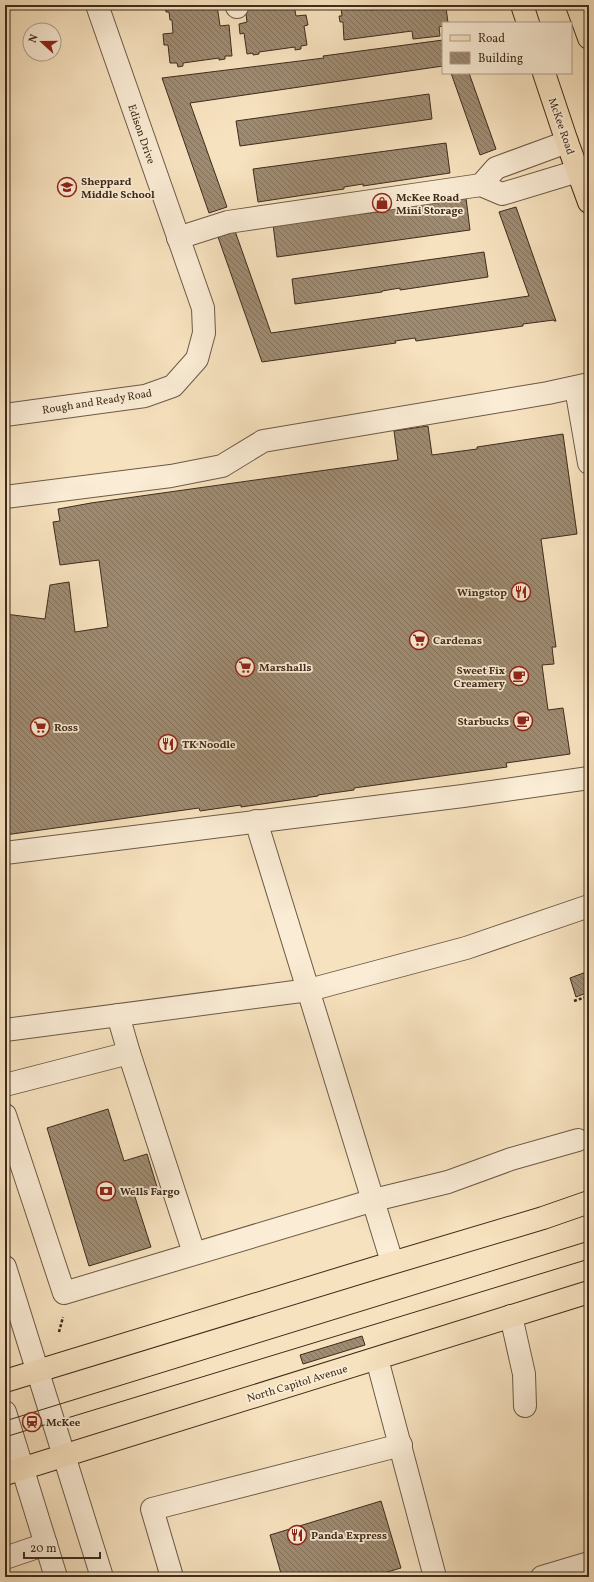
<svg xmlns="http://www.w3.org/2000/svg" width="594" height="1582" font-family="Vollkorn,serif">
  <style>
    .building { fill: url(#building-back-hatch); stroke: #3f2c1c }
    .lines { fill: none; stroke-linecap: round; stroke-linejoin: round }
    .minor-casing { stroke: #6d5a45; stroke-width: 24 }
    .major-casing { stroke: #3f2c1c; stroke-width: 24 }
    .path { stroke: #3f2c1c; stroke-width: 2.5; stroke-dasharray: 3 2; stroke-linecap: butt }
    .minor { stroke: #faecd5; stroke-width: 22 }
    .major { stroke: #f7e2bf; stroke-width: 22 }
    .tram { stroke: #3f2c1c; stroke-width: 1 }
    .labels { text-anchor: middle; stroke-width: 3.5; stroke-linejoin: round; paint-order: stroke }
    .street-label { font-size: 11px; fill: #3f2c1c; stroke: #faecd5 }
    .poi-label { font-size: 11px; font-weight: bold; fill: #3f2c1c; stroke: #faecd5; text-anchor: start }
  </style>
  <defs>
    <pattern id="building-back-hatch" width="6" height="6" patternUnits="userSpaceOnUse"><rect width="6" height="6" fill="#9f8b71"/><path d="M-1 5l2 2M0 0l6 6M5-1l2 2" fill="none" stroke="#83725c"/></pattern>
  </defs>
  <rect width="100%" height="100%" fill="#f7e2bf"/>
  <filter id="stains"><feTurbulence type="fractalNoise" baseFrequency=".005" numOctaves="4"/><feColorMatrix values="0 0 0 0 .2 0 0 0 0 .09 0 0 0 0 .02 0 0 0 .5 -.17"/></filter>
  <radialGradient id="worn" r=".72"><stop offset=".6" stop-color="#630" stop-opacity="0"/><stop offset="1" stop-color="#630" stop-opacity=".3"/></radialGradient>
  <g class="building">
    <polygon points="165,5 217,5 220,26 229,25 232,56 225,56 225,59 219,60 219,58 183,63 183,66 178,67 177,63 170,63 168,45 164,45 163,34 173,33 172,20 170,20 169,12 166,12"/>
    <polygon points="245,5 294,5 296,16 306,15 308,25 304,26 307,45 301,46 301,49 295,50 295,47 259,52 259,54 253,55 253,53 247,54 244,33 240,34 239,24 247,22"/>
    <polygon points="360,5 371,5 371,10 415,5 450,5 450,6 446,7 448,23 443,23 443,26 439,27 440,36 413,39 412,31 344,40 343,22 340,22 339,16 342,16 341,8 360,7"/>
    <polygon points="443,40 443,66 190,103 227,207 209,213 162,78 324,58 323,56"/>
    <polygon points="451,73 469,73 496,149 480,155"/>
    <polygon points="429,94 432,119 240,146 236,121"/>
    <polygon points="446,143 450,173 363,186 363,184 344,187 344,189 258,202 253,169"/>
    <polygon points="466,198 470,230 277,257 273,224 359,212 360,214 378,212 378,210"/>
    <polygon points="516,207 556,321 554,321 554,320 523,324 523,326 416,341 415,338 395,341 396,343 262,362 218,237 235,231 271,333 529,296 499,212"/>
    <polygon points="484,252 488,277 400,290 400,288 382,291 382,292 295,304 292,279"/>
    <polygon points="428,426 432,455 477,449 477,447 563,434 577,534 541,539 556,647 552,647 554,664 542,665 548,710 563,708 570,754 506,763 507,767 354,788 354,790 318,795 318,796 241,807 241,805 200,811 199,808 5,835 5,614 45,619 50,585 69,582 75,632 108,627 99,560 60,565 53,522 60,521 58,509 91,503 398,460 394,431"/>
    <polygon points="589,971 589,992 576,997 570,978"/>
    <polygon points="108,1109 124,1161 147,1154 157,1187 134,1194 151,1247 89,1266 47,1128"/>
    <polygon points="362,1336 365,1345 303,1364 300,1355"/>
    <polygon points="381,1501 401,1568 370,1577 282,1577 270,1535"/>
  </g>
  <g class="lines">
    <g class="minor-casing">
      <g id="minor">
        <polyline points="237,5 237,7"/>
        <polyline points="481,185 496,168 567,142"/>
        <polyline points="178,238 228,222 481,185 502,194 578,171"/>
        <polyline points="576,388 589,463"/>
        <polyline points="5,415 145,396 173,386 197,359 204,333 203,308 97,5"/>
        <polyline points="5,497 171,476 222,466 263,441 548,393 589,384"/>
        <polyline points="256,821 392,1262"/>
        <polyline points="5,853 463,796 589,778"/>
        <polyline points="118,1015 129,1053 194,1253"/>
        <polyline points="5,1030 309,990 466,948 589,906"/>
        <polyline points="5,1085 129,1053"/>
        <polyline points="5,1115 64,1293 374,1200 448,1182 511,1159 578,1140"/>
        <polyline points="5,1267 102,1577"/>
        <polyline points="511,1316 524,1374 525,1406"/>
        <polyline points="377,1359 435,1577"/>
        <polyline points="5,1412 56,1577"/>
        <polyline points="5,1558 46,1544"/>
        <polyline points="172,1577 152,1509 401,1445"/>
        <polyline points="542,1577 589,1563"/>
      </g>
    </g>
    <g class="major-casing">
      <g id="major">
        <polyline points="522,5 528,23"/>
        <polyline points="577,5 589,38"/>
        <polyline points="544,73 567,142 589,202"/>
        <polyline points="5,1381 375,1268 543,1218 589,1202"/>
        <polyline points="5,1474 589,1292"/>
      </g>
    </g>
    <g class="path">
      <polyline points="574,1001 589,996"/>
      <polyline points="59,1332 63,1317"/>
    </g>
    <use href="#minor" class="minor"/>
    <use href="#major" class="major"/>
    <g class="tram">
      <polyline points="5,1421 589,1241"/>
      <polyline points="5,1437 589,1259"/>
    </g>
  </g>
  <defs>
    <g id="school-ring" transform="scale(1)"><circle r="9.5" fill="#faecd5" stroke="#8f2418" stroke-width="1.5"/><path d="M0-5L7-2L0 1L-7-2ZM-4 1L0 2.5L4 1V4Q0 6-4 4Z" fill="#8f2418"/></g>
    <g id="shop-ring" transform="scale(1)"><circle r="9.5" fill="#faecd5" stroke="#8f2418" stroke-width="1.5"/><path d="M-5-2.5h2.3a2.7 3.5 0 0 1 5.4 0H5L5.5 6h-11ZM-1.5-2.5h3a1.5 2.3 0 0 0-3 0Z" fill="#8f2418"/></g>
    <g id="restaurant-ring" transform="scale(1)"><circle r="9.5" fill="#faecd5" stroke="#8f2418" stroke-width="1.5"/><path d="M-5-6h1v4h1v-4h1v4h1v-4h1v5L-1.5 .5V6h-2V.5L-5-1ZM5-6V6H3V1.5H1.5Q1.5-4 5-6Z" fill="#8f2418"/></g>
    <g id="supermarket-ring" transform="scale(1)"><circle r="9.5" fill="#faecd5" stroke="#8f2418" stroke-width="1.5"/><path d="M-6-5.5h2.5l.6 2H6L4.5 2H-2.5L-4.4-4H-6ZM-1.5 3.2a1.3 1.3 0 1 0 .1 0ZM3 3.2a1.3 1.3 0 1 0 .1 0Z" fill="#8f2418"/></g>
    <g id="cafe-ring" transform="scale(1)"><circle r="9.5" fill="#faecd5" stroke="#8f2418" stroke-width="1.5"/><path d="M-5.5-4.5H6V0H3Q3 3.5 0 3.5H-2.5Q-5.5 3.5-5.5 0ZM3-3.2v2h1.7v-2ZM-6 4.5H4V6H-6Z" fill="#8f2418"/></g>
    <g id="bank-ring" transform="scale(1)"><circle r="9.5" fill="#faecd5" stroke="#8f2418" stroke-width="1.5"/><path d="M-6-4H6V4H-6ZM0-2.3a2.3 2.3 0 1 0 0 4.6a2.3 2.3 0 1 0 0-4.6Z" fill="#8f2418"/></g>
    <g id="station-ring" transform="scale(1)"><circle r="9.5" fill="#faecd5" stroke="#8f2418" stroke-width="1.5"/><path d="M-3-6H3Q5-6 5-4V2Q5 4 3 4L4.5 6H3L1.5 4h-3L-3 6H-4.5L-3 4Q-5 4-5 2V-4Q-5-6-3-6ZM-3.5-4v3h7v-3ZM-3.5 1v1.5H-2V1ZM2 1v1.5H3.5V1Z" fill="#8f2418"/></g>
  </defs>
  <g fill-rule="evenodd">
    <use href="#school-ring" x="67" y="187"/>
    <use href="#shop-ring" x="382" y="203"/>
    <use href="#restaurant-ring" x="521" y="592"/>
    <use href="#supermarket-ring" x="419" y="640"/>
    <use href="#supermarket-ring" x="245" y="667"/>
    <use href="#cafe-ring" x="519" y="676"/>
    <use href="#cafe-ring" x="523" y="721"/>
    <use href="#supermarket-ring" x="40" y="727"/>
    <use href="#restaurant-ring" x="168" y="744"/>
    <use href="#bank-ring" x="106" y="1191"/>
    <use href="#station-ring" x="32" y="1422"/>
    <use href="#restaurant-ring" x="297" y="1535"/>
  </g>
  <g class="labels">
    <g class="street-label">
      <text transform="translate(562 126) rotate(71)" y="4">McKee Road</text>
      <text transform="translate(142 134) rotate(71)" y="4">Edison Drive</text>
      <text transform="translate(97 401) rotate(-9)" y="4">Rough and Ready Road</text>
      <text transform="translate(297 1383) rotate(-17)" y="4">North Capitol Avenue</text>
    </g>
    <g class="poi-label">
      <text x="81" y="185">Sheppard<tspan x="81" dy="13">Middle School</tspan></text>
      <text x="396" y="201">McKee Road<tspan x="396" dy="13">Mini Storage</tspan></text>
      <text x="507" y="596" text-anchor="end">Wingstop</text>
      <text x="433" y="644">Cardenas</text>
      <text x="259" y="671">Marshalls</text>
      <text x="505" y="674" text-anchor="end">Sweet Fix<tspan x="505" dy="13">Creamery</tspan></text>
      <text x="509" y="725" text-anchor="end">Starbucks</text>
      <text x="54" y="731">Ross</text>
      <text x="182" y="748">TK Noodle</text>
      <text x="120" y="1195">Wells Fargo</text>
      <text x="46" y="1426">McKee</text>
      <text x="311" y="1539">Panda Express</text>
    </g>
  </g>
  <rect width="594" height="1582" fill="none" stroke="#f7e2bf" stroke-width="20"/>
  <rect x="6" y="6" width="582" height="1570" fill="none" stroke="#3f2c1c" stroke-width="2"/>
  <rect x="10" y="10" width="574" height="1562" fill="none" stroke="#3f2c1c"/>
  <rect x="442" y="22" width="130" height="52" fill="#faecd5" stroke="#af9f8b"/>
  <rect x="450" y="35" width="20" height="6" fill="#f7e2bf" stroke="#af9f8b"/>
  <text x="478" y="42" font-size="12" fill="#3f2c1c">Road</text>
  <rect x="450" y="52" width="20" height="12" fill="url(#building-back-hatch)" stroke="#af9f8b"/>
  <text x="478" y="62" font-size="12" fill="#3f2c1c">Building</text>
  <g transform="translate(42 42) rotate(291)"><circle r="19" fill="#faecd5" stroke="#af9f8b"/>
  <path d="M0-3L7 15L0 10L-7 15Z" fill="#8f2418"/>
  <text y="-6" font-size="11" font-weight="bold" text-anchor="middle" fill="#3f2c1c">N</text>
  </g>
  <path d="M24 1552v6h76v-6" fill="none" stroke="#3f2c1c" stroke-width="2"/>
  <text x="30" y="1552" font-size="12" fill="#3f2c1c" stroke="#faecd5" stroke-width="3" paint-order="stroke">20 m</text>
  <rect width="100%" height="100%" filter="url(#stains)"/>
  <rect width="100%" height="100%" fill="url(#worn)"/>
</svg>
